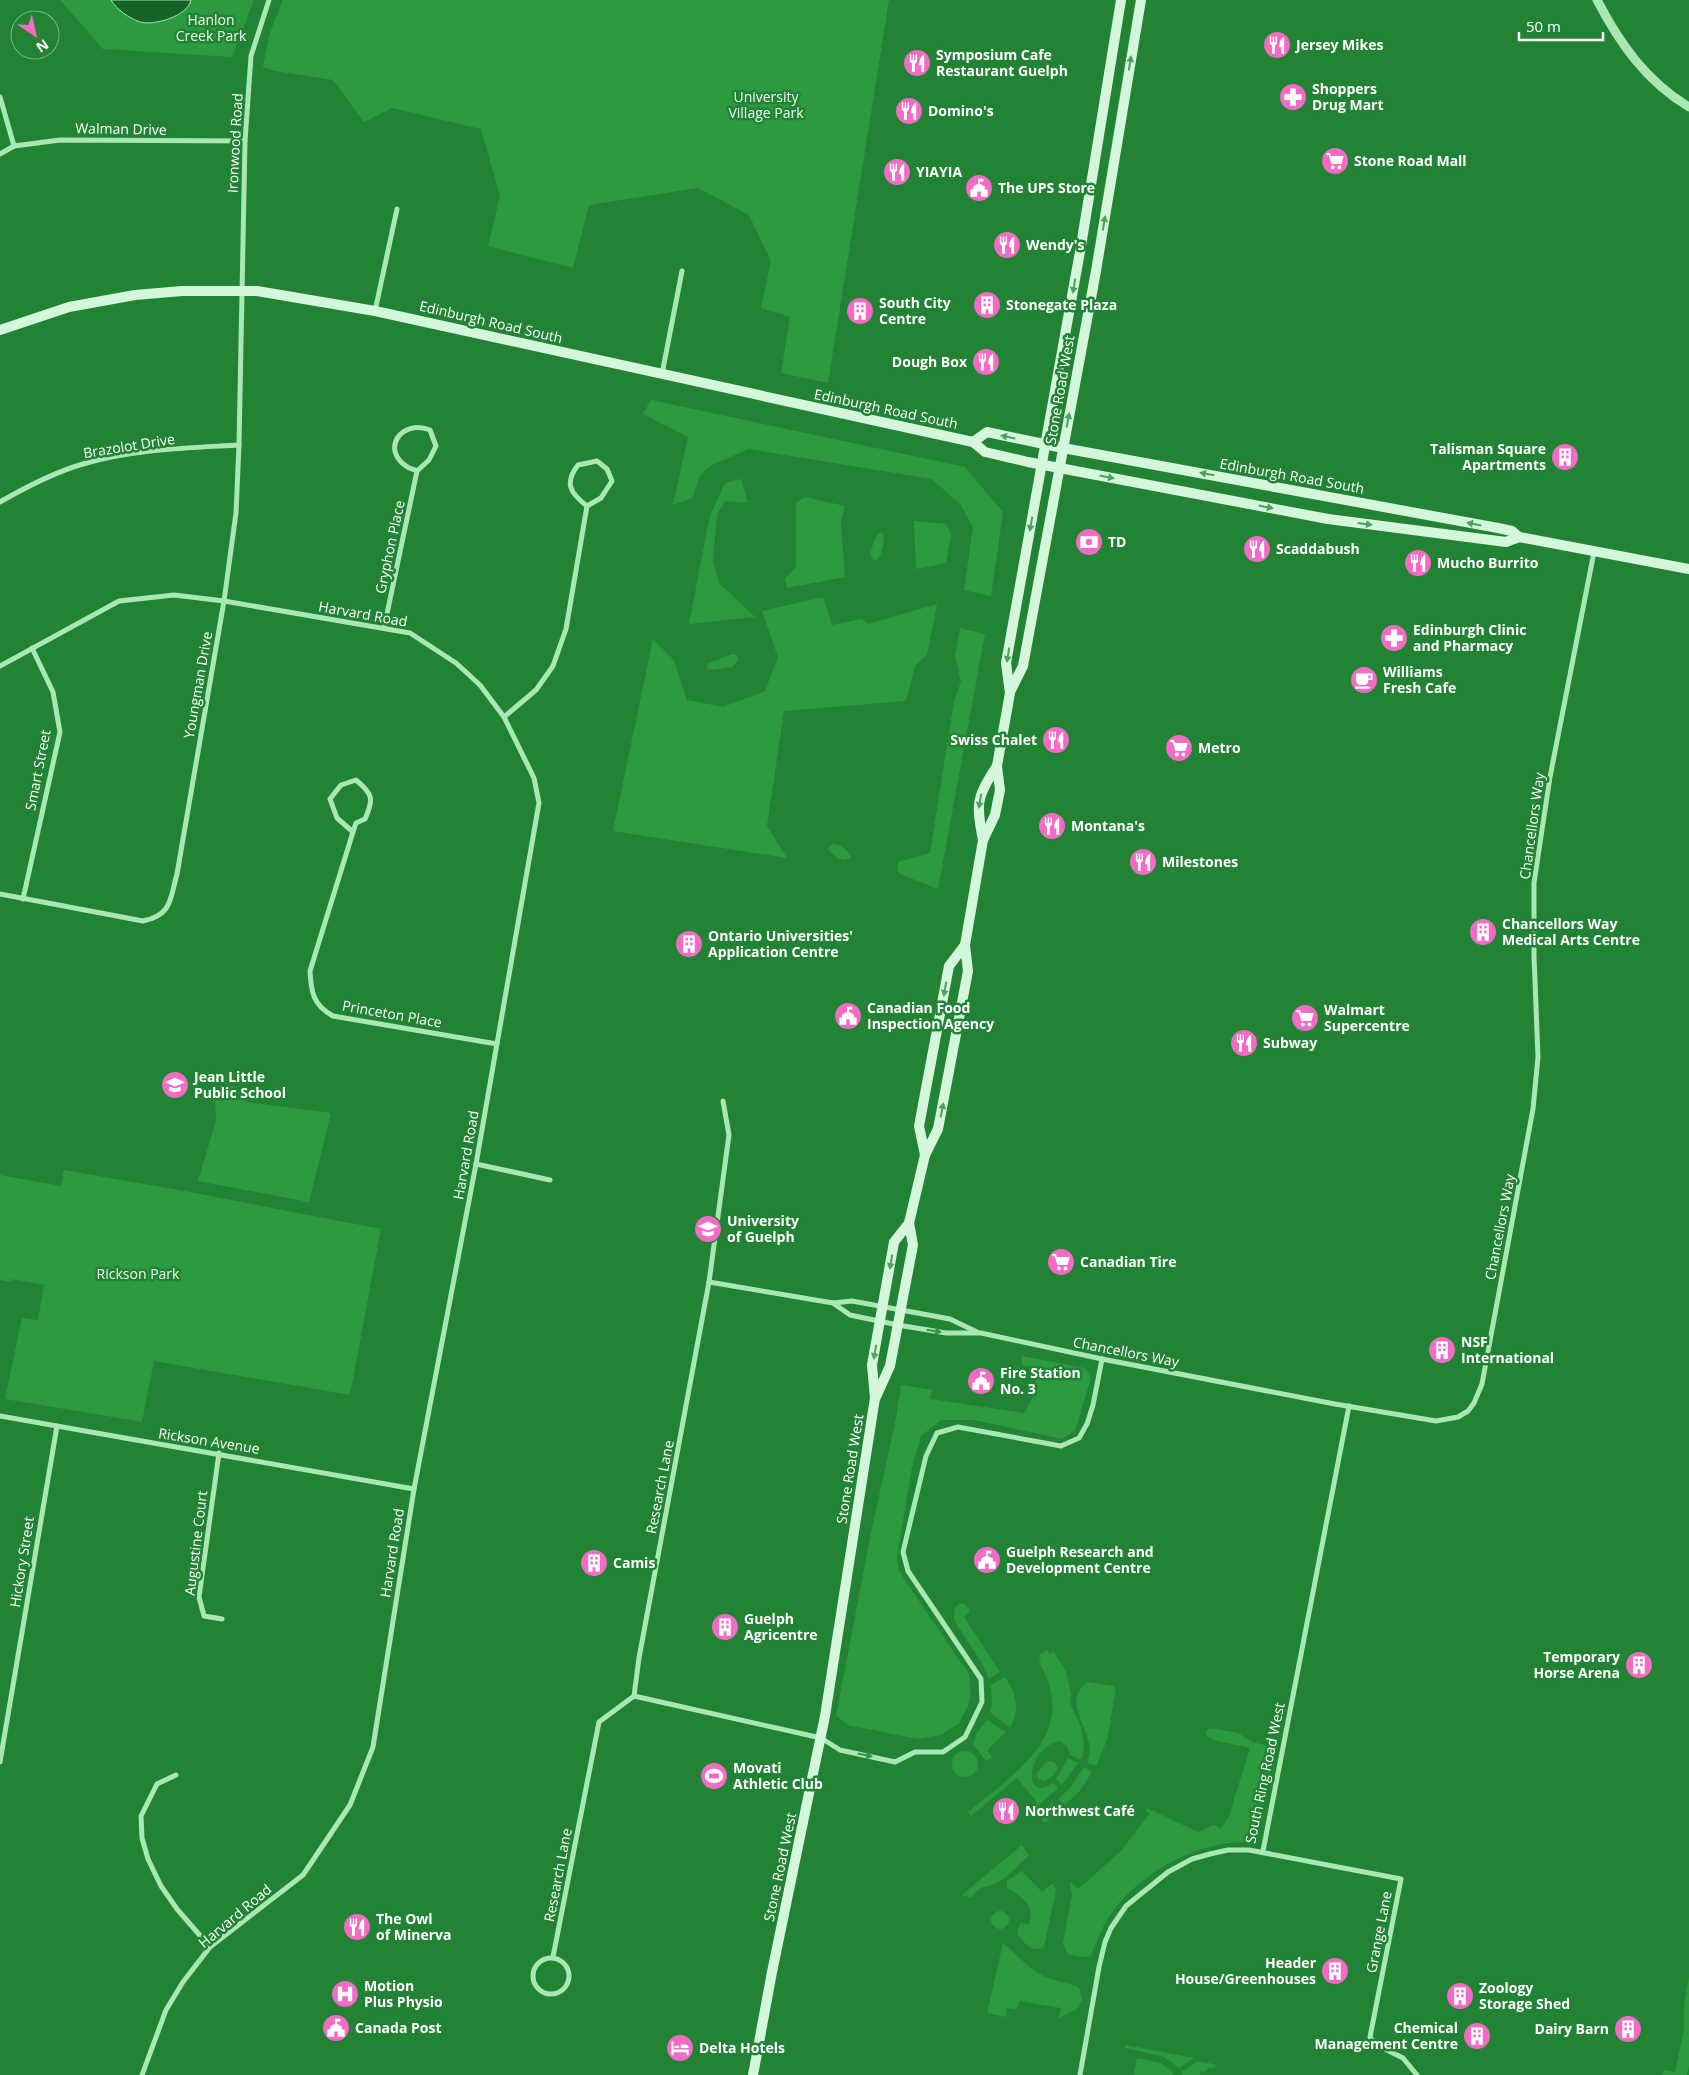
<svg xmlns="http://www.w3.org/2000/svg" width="1689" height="2075" font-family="'Open Sans',sans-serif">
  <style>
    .green { fill: #2c9b40 }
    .water { fill: #176227; stroke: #9de9aa }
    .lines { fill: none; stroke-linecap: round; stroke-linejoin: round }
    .minor { stroke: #a9e8b5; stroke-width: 5 }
    .tertiary { stroke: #a9e8b5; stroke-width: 9 }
    .secondary { stroke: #d4f7db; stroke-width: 10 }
    .oneway { fill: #4ea05e }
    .oneway2 { fill: #369248 }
    .labels { text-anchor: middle; stroke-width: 5; stroke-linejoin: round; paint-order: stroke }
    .park-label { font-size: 14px; fill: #eefcf0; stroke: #228335 }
    .poi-label { font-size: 14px; font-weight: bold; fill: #fff; stroke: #228335; text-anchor: start }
    .street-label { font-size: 14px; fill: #fff; stroke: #228335 }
  </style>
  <rect width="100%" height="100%" fill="#228335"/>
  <g class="green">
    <polygon points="60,0 254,0 232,57 103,49"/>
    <polygon points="283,0 889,0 828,383 781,373 790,317 761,308 771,261 749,215 698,188 589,205 573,268 488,246 500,196 481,129 392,108 364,122 333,80 275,71 263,67 269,35"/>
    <polygon points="651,400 965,467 1003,512 991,596 964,590 973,527 961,505 932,479 748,449 710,466 700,476 692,498 673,505 688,437 643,414"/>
    <polygon points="741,479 748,503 725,501 717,514 713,560 719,583 755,617 689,624 710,515 725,483"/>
    <polygon points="805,497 845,506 841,523 845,577 787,588 785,579 796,567 796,503"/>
    <polygon points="914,521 946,524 951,534 946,563 916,569"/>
    <path d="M883,532c2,10 0,20 -6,28h-3l-4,-6 4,-13 4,-7z"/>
    <polygon points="823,597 832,625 862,619 868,624 937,604 927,655 915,666 906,701 784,711 767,826 787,858 613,831 653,639 674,660 687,700 723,707 765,691 778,657 762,611"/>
    <polygon points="960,628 985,634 938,889 898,873 898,862 930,853 954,701 961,682 955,655"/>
    <polygon points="733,654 736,655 739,659 733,667 712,670 706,668 709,663"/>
    <path d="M833,844c8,0 15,6 18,14l-7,2 -6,-2 -11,-9z"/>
    <polygon points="229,1086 237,1087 247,1102 331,1113 309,1202 198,1181 216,1121 215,1095"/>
    <polygon points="64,1170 190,1192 381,1229 350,1395 154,1361 142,1422 5,1399 22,1318 38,1320 44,1285 12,1279 11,1282 0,1280 0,1175 61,1186"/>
    <polygon points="1022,1356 1085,1368 1091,1378 1075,1431 1062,1439 974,1420 941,1420 921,1436 912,1467 897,1556 898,1568 904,1579 969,1674 971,1691 968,1706 959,1723 941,1735 918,1739 848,1725 836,1716 871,1533 896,1418 901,1385 932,1390 930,1399 1024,1413 1035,1393 1037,1368 1022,1365"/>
    <polygon points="960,1603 966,1605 970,1611 964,1617 1000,1672 989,1679 980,1660 954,1620 955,1608"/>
    <path d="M1047,1650l3,4 3,-3 13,20 5,23 -1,9 11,24 3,18 -2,13 -3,1 -9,-4 -3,-9 -7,-5c-33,5 -39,64 -7,42l5,5 -24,21 -1,-3 4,-4 -20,-24 -46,38 -3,-4c48,-40 113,-78 71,-150l2,-2 -2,-5z"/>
    <path d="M1005,1677c12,17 15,32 5,51l-20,-16 2,-7 -1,-20z"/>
    <path d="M1087,1682l27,4v3h2l-9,51 -11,26 -8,-3c1,-6 3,-14 1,-20 -4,-22 -25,-43 -2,-61z"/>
    <polygon points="987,1720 1006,1732 987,1750 992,1757 986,1761 973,1744 977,1733"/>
    <path d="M1210,1728l28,5 15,9 15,4 4,14 -8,44 -11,34 -4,4c-51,-1 -105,28 -136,69 -10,13 -16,29 -22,45l-9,1 -14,-3 -5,-11 9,-47 -2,-12 1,-2 7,7 43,-38 29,-38 -4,-2 1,-3 51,24 16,-7 7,4 8,-13 21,-68 -37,-8 -6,-4 -1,-5z"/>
    <circle cx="965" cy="1764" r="13"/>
    <polygon points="1068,1758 1078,1763 1062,1785 1056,1779"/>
    <polygon points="1047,1761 1054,1762 1058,1768 1053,1776 1044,1781 1039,1779 1036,1775 1039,1770"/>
    <polygon points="1084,1767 1092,1772 1079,1792 1065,1805 1058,1799 1070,1788"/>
    <polygon points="1053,1802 1058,1811 1045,1823 1038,1814"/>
    <path d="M1022,1845l7,10c-9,8 -18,19 -29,26 -12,8 -18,1 -29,17l-9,-3z"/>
    <path d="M1022,1871l20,21 11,-9 3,7 -12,57c-12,6 -20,-4 -27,-13l3,-11 9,1c6,-19 -8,-28 -22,-36v-7z"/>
    <circle cx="1000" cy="1920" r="9"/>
    <path d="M1003,1943c14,11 26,27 43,34 11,5 22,5 33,11l3,12 -5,9 -18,9 2,-10 -41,-7 -4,8 -9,-1 -1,9 -19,-4z"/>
    <polygon points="1689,1977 1689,2066 1687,2075 1662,2075 1664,2070 1675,2072 1684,2030 1684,2005"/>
    <polygon points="1126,2045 1194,2058 1179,2068 1165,2057 1125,2048"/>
    <polygon points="1137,2058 1161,2063 1174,2073 1171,2075 1134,2075"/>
    <polygon points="1198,2061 1218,2065 1213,2068 1208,2068 1205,2072 1201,2071 1200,2075 1182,2075 1181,2072"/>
  </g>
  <path class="water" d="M111,0h80c-3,16 -37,26 -51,22 -11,-4 -23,-12 -29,-22z"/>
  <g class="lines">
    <g class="minor">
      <polyline points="0,97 14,146"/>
      <polyline points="0,154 14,146 60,140 245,141"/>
      <polyline points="375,311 397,209"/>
      <polyline points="662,374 682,271"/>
      <path d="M0,502c26,-15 55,-30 83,-38 51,-15 105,-16 156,-19"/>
      <path d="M384,628l33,-157 12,-11 7,-14 -6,-16c-29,-11 -49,19 -24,36 3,3 8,3 11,5"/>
      <polyline points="0,666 119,601 174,595 224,601 410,633 456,663 480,685 504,717 534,778 539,803 476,1164 414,1489 373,1747 350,1805 303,1875 210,1947 183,1982 166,2010 142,2075"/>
      <path d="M504,717l32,-27 17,-24 13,-37 21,-123 14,-8 11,-17 -5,-12 -10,-8 -19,4c-14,18 -8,28 9,41"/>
      <path d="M353,832l-16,-14 -7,-19 11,-14 15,-5c17,14 18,19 9,39l-9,4 -3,9 -43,139c1,21 3,34 23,45l164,28"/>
      <path d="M0,894l143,27c29,-6 27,-22 34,-47l47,-273 12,-88 3,-68 6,-304 6,-85 18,-56"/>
      <polyline points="23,899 60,732 53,692 32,648"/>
      <polyline points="476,1164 550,1180"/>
      <polyline points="709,1282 833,1303 852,1301 950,1319 977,1332"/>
      <polyline points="833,1303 850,1315 898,1325 946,1333 981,1333 1102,1359 1335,1404 1436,1421 1458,1417 1468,1411 1474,1403 1482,1384 1533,1109 1538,1057 1534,956 1534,883 1550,777 1594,552"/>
      <polyline points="0,1416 414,1489"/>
      <polyline points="219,1453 199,1597 204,1616 222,1619"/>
      <polyline points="634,1696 821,1738 840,1750 895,1762 915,1752 943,1752 965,1737 982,1702 981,1679 908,1571 903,1552 926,1456 937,1433 958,1427 1061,1446 1079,1438 1087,1424 1093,1405 1102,1359"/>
      <polyline points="0,1762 57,1426"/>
      <polyline points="176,1775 157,1784 141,1816 142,1838 148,1859 161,1886 177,1909 210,1947"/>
      <polyline points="1263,1851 1349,1406"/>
      <polyline points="553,1957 599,1722 634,1696 639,1658 709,1282 729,1135 723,1101"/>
      <circle cx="551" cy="1976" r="18"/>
      <polyline points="1080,2075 1099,1967 1105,1942 1111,1928 1126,1906 1168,1872 1192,1859 1210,1854 1228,1850 1249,1850 1401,1879 1370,2037 1375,2044 1403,2058 1417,2075"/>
    </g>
    <path class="tertiary" d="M1597,0c23,44 49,81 92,107"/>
    <g class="secondary">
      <polyline points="0,330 69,307 135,295 182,291 257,291 375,311 973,442 985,452 1028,462 1328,519 1506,542 1519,537"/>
      <polyline points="973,442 987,432 1063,448 1498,528 1512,531 1519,537 1689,569"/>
      <polyline points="1010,692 1023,666 1096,271 1141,0"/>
      <path d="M983,840c-7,-36 -7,-43 14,-74"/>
      <polyline points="925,1155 919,1126 949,966 965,945"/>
      <polyline points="876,1397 890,1366 913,1245 909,1223"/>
      <polyline points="753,2075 772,1972 825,1716 875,1398 872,1365 894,1242 909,1223 925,1155 938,1129 968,971 965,945 983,840 995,815 1000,790 997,766 1010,693 1006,663 1081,246 1121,0"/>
    </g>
  </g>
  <defs><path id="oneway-solid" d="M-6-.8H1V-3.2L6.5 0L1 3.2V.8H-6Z" transform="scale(1.25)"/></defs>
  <g class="oneway">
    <use href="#oneway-solid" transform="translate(1130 63) rotate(-81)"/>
    <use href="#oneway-solid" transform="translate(1104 223) rotate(-81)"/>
    <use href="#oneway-solid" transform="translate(1074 286) rotate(100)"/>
    <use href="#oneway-solid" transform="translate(1068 420) rotate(-80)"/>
    <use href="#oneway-solid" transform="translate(1008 437) rotate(-168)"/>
    <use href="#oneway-solid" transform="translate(1207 474) rotate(-170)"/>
    <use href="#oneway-solid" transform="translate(1107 477) rotate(11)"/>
    <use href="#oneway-solid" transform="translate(1266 507) rotate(11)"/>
    <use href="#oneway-solid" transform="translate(1031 524) rotate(100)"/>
    <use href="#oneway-solid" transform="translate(1365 524) rotate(7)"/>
    <use href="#oneway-solid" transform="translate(1474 524) rotate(-169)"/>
    <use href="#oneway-solid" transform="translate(1008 655) rotate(99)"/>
    <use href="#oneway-solid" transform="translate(980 801) rotate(100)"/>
    <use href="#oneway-solid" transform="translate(945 989) rotate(100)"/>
    <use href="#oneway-solid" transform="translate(942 1110) rotate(-79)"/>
    <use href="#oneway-solid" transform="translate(891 1262) rotate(100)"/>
    <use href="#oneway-solid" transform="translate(875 1352) rotate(100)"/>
  </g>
  <g class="oneway2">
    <use href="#oneway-solid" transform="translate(934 1331) rotate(9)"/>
    <use href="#oneway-solid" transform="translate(865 1755) rotate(12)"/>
  </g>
  <defs>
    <g id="restaurant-disc" transform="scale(1.4375)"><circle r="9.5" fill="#f46bc5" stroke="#228335"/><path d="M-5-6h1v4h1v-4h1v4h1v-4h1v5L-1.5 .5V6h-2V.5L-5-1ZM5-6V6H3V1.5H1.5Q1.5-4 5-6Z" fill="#fff"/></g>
    <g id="pharmacy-disc" transform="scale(1.4375)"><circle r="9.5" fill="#f46bc5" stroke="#228335"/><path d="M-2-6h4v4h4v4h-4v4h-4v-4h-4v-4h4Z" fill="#fff"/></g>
    <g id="supermarket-disc" transform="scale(1.4375)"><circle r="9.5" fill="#f46bc5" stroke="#228335"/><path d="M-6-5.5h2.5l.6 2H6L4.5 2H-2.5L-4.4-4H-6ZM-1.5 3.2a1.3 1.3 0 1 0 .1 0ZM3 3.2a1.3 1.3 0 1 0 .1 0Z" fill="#fff"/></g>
    <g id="civic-disc" transform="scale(1.4375)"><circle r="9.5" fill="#f46bc5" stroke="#228335"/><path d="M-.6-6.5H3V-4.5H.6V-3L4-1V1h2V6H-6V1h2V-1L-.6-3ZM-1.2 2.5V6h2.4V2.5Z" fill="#fff"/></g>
    <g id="building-disc" transform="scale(1.4375)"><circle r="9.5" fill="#f46bc5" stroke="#228335"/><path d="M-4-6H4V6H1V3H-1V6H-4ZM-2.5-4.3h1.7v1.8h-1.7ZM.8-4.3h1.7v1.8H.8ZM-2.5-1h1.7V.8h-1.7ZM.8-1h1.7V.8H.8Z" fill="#fff"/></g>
    <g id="bank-disc" transform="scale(1.4375)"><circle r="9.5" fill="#f46bc5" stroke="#228335"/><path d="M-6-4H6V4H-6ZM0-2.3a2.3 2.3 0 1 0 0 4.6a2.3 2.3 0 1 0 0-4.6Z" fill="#fff"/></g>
    <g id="cafe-disc" transform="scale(1.4375)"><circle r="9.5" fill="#f46bc5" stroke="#228335"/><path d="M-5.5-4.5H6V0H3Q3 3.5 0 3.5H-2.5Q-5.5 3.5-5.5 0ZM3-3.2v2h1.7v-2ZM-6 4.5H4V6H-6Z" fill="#fff"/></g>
    <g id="school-disc" transform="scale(1.4375)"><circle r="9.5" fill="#f46bc5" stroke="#228335"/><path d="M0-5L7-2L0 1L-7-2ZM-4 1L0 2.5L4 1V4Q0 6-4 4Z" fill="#fff"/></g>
    <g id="university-disc" transform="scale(1.4375)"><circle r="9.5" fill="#f46bc5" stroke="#228335"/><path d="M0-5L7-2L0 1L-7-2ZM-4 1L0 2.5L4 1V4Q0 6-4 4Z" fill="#fff"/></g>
    <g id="stadium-disc" transform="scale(1.4375)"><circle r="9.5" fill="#f46bc5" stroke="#228335"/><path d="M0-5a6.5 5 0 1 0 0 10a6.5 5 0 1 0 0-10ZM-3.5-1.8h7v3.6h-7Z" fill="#fff"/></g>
    <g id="hospital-disc" transform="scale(1.4375)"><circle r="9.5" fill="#f46bc5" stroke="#228335"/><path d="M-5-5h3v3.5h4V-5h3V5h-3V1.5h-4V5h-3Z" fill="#fff"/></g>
    <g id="hotel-disc" transform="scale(1.4375)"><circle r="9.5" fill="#f46bc5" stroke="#228335"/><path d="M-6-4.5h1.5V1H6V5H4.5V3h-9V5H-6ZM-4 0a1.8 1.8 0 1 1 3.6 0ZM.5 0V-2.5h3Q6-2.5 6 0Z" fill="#fff"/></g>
  </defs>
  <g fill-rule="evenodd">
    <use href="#restaurant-disc" x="1277" y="45"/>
    <use href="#restaurant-disc" x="917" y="63"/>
    <use href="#pharmacy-disc" x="1293" y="97"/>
    <use href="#restaurant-disc" x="909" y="111"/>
    <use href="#supermarket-disc" x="1335" y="161"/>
    <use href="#restaurant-disc" x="897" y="172"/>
    <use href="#civic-disc" x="979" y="188"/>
    <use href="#restaurant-disc" x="1007" y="245"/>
    <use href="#building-disc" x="987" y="305"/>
    <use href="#building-disc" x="860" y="311"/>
    <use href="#restaurant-disc" x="986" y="362"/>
    <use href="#building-disc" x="1565" y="457"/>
    <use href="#bank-disc" x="1089" y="542"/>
    <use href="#restaurant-disc" x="1257" y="549"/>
    <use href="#restaurant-disc" x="1418" y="563"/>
    <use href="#pharmacy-disc" x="1394" y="638"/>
    <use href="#cafe-disc" x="1364" y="680"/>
    <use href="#restaurant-disc" x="1056" y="740"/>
    <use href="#supermarket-disc" x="1179" y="748"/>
    <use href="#restaurant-disc" x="1052" y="826"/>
    <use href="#restaurant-disc" x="1143" y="862"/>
    <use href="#building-disc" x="1483" y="932"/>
    <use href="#building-disc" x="689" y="944"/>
    <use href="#civic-disc" x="848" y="1016"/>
    <use href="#supermarket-disc" x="1305" y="1018"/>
    <use href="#restaurant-disc" x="1244" y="1043"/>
    <use href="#school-disc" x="175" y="1085"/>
    <use href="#university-disc" x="708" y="1229"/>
    <use href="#supermarket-disc" x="1061" y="1262"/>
    <use href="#building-disc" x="1442" y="1350"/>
    <use href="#civic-disc" x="981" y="1381"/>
    <use href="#civic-disc" x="987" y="1560"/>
    <use href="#building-disc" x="594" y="1563"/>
    <use href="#building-disc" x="725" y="1627"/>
    <use href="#building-disc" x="1639" y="1665"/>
    <use href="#stadium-disc" x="714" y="1776"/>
    <use href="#restaurant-disc" x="1006" y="1811"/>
    <use href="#restaurant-disc" x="357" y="1927"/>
    <use href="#building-disc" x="1335" y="1971"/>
    <use href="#hospital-disc" x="345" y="1994"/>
    <use href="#building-disc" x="1460" y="1996"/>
    <use href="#civic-disc" x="336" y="2028"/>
    <use href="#building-disc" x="1628" y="2029"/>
    <use href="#building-disc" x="1477" y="2036"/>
    <use href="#hotel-disc" x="680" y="2048"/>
  </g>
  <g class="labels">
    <g class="park-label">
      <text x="211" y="25">Hanlon<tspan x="211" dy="16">Creek Park</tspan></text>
      <text x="766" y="102">University<tspan x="766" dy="16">Village Park</tspan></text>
      <text x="138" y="1279">Rickson Park</text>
    </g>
    <g class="poi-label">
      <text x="1296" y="50">Jersey Mikes</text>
      <text x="936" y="60">Symposium Cafe<tspan x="936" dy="16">Restaurant Guelph</tspan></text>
      <text x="1312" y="94">Shoppers<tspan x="1312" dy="16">Drug Mart</tspan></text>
      <text x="928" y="116">Domino's</text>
      <text x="1354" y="166">Stone Road Mall</text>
      <text x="916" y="177">YIAYIA</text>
      <text x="998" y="193">The UPS Store</text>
      <text x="1026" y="250">Wendy's</text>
      <text x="879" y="308">South City<tspan x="879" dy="16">Centre</tspan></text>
      <text x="1006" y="310">Stonegate Plaza</text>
      <text x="967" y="367" text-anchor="end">Dough Box</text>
      <text x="1546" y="454" text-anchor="end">Talisman Square<tspan x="1546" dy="16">Apartments</tspan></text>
      <text x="1108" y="547">TD</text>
      <text x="1276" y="554">Scaddabush</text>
      <text x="1437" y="568">Mucho Burrito</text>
      <text x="1413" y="635">Edinburgh Clinic<tspan x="1413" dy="16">and Pharmacy</tspan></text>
      <text x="1383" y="677">Williams<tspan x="1383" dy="16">Fresh Cafe</tspan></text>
      <text x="1037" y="745" text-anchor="end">Swiss Chalet</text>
      <text x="1198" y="753">Metro</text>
      <text x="1071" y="831">Montana's</text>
      <text x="1162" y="867">Milestones</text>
      <text x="1502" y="929">Chancellors Way<tspan x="1502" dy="16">Medical Arts Centre</tspan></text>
      <text x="708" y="941">Ontario Universities'<tspan x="708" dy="16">Application Centre</tspan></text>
      <text x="867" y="1013">Canadian Food<tspan x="867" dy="16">Inspection Agency</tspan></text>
      <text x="1324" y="1015">Walmart<tspan x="1324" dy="16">Supercentre</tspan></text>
      <text x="1263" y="1048">Subway</text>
      <text x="194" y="1082">Jean Little<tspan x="194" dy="16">Public School</tspan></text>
      <text x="727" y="1226">University<tspan x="727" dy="16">of Guelph</tspan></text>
      <text x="1080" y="1267">Canadian Tire</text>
      <text x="1461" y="1347">NSF<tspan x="1461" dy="16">International</tspan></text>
      <text x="1000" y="1378">Fire Station<tspan x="1000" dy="16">No. 3</tspan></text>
      <text x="1006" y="1557">Guelph Research and<tspan x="1006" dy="16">Development Centre</tspan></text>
      <text x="613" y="1568">Camis</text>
      <text x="744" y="1624">Guelph<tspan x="744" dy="16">Agricentre</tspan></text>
      <text x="1620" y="1662" text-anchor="end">Temporary<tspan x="1620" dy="16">Horse Arena</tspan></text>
      <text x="733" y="1773">Movati<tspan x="733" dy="16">Athletic Club</tspan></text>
      <text x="1025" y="1816">Northwest Café</text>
      <text x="376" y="1924">The Owl<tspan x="376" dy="16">of Minerva</tspan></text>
      <text x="1316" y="1968" text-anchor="end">Header<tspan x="1316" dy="16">House/Greenhouses</tspan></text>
      <text x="364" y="1991">Motion<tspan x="364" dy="16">Plus Physio</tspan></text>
      <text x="1479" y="1993">Zoology<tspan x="1479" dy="16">Storage Shed</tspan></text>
      <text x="355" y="2033">Canada Post</text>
      <text x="1458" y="2033" text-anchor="end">Chemical<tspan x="1458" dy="16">Management Centre</tspan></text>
      <text x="1609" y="2034" text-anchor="end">Dairy Barn</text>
      <text x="699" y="2053">Delta Hotels</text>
    </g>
    <g class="street-label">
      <text transform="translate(121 129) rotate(1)" y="5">Walman Drive</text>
      <text transform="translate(235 143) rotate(-87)" y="5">Ironwood Road</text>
      <text transform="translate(491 322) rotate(13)" y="5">Edinburgh Road South</text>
      <text transform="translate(1060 390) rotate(-80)" y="5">Stone Road West</text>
      <text transform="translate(886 409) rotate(12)" y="5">Edinburgh Road South</text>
      <text transform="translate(129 446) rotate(-9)" y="5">Brazolot Drive</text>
      <text transform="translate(1292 476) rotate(10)" y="5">Edinburgh Road South</text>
      <text transform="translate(390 547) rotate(-78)" y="5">Gryphon Place</text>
      <text transform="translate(363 614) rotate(10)" y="5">Harvard Road</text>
      <text transform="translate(198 685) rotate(-80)" y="5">Youngman Drive</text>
      <text transform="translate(38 770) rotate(-79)" y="5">Smart Street</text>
      <text transform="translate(1532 826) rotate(-82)" y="5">Chancellors Way</text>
      <text transform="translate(392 1014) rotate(10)" y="5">Princeton Place</text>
      <text transform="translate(466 1155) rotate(-80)" y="5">Harvard Road</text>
      <text transform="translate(1500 1227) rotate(-79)" y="5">Chancellors Way</text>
      <text transform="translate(1126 1352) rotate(11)" y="5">Chancellors Way</text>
      <text transform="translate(209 1441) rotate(9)" y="5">Rickson Avenue</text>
      <text transform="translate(850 1469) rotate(-81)" y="5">Stone Road West</text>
      <text transform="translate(660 1487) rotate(-79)" y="5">Research Lane</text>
      <text transform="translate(196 1543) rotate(-83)" y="5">Augustine Court</text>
      <text transform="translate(392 1553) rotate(-81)" y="5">Harvard Road</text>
      <text transform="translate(22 1562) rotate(-81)" y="5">Hickory Street</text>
      <text transform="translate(1265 1773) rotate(-78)" y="5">South Ring Road West</text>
      <text transform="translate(780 1867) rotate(-78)" y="5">Stone Road West</text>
      <text transform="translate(558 1875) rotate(-79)" y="5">Research Lane</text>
      <text transform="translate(235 1916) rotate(-40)" y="5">Harvard Road</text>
      <text transform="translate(1379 1932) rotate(-79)" y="5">Grange Lane</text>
    </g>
  </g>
  <g transform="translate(35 35) rotate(146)"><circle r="24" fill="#228335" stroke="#7ab586"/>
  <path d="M0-4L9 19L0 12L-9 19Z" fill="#f46bc5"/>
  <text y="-8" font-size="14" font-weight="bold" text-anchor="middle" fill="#ffffff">N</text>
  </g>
  <path d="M1519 32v8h84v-8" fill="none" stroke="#ffffff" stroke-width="2.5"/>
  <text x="1526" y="32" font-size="15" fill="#ffffff" stroke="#228335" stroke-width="4" paint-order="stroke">50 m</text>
</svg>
